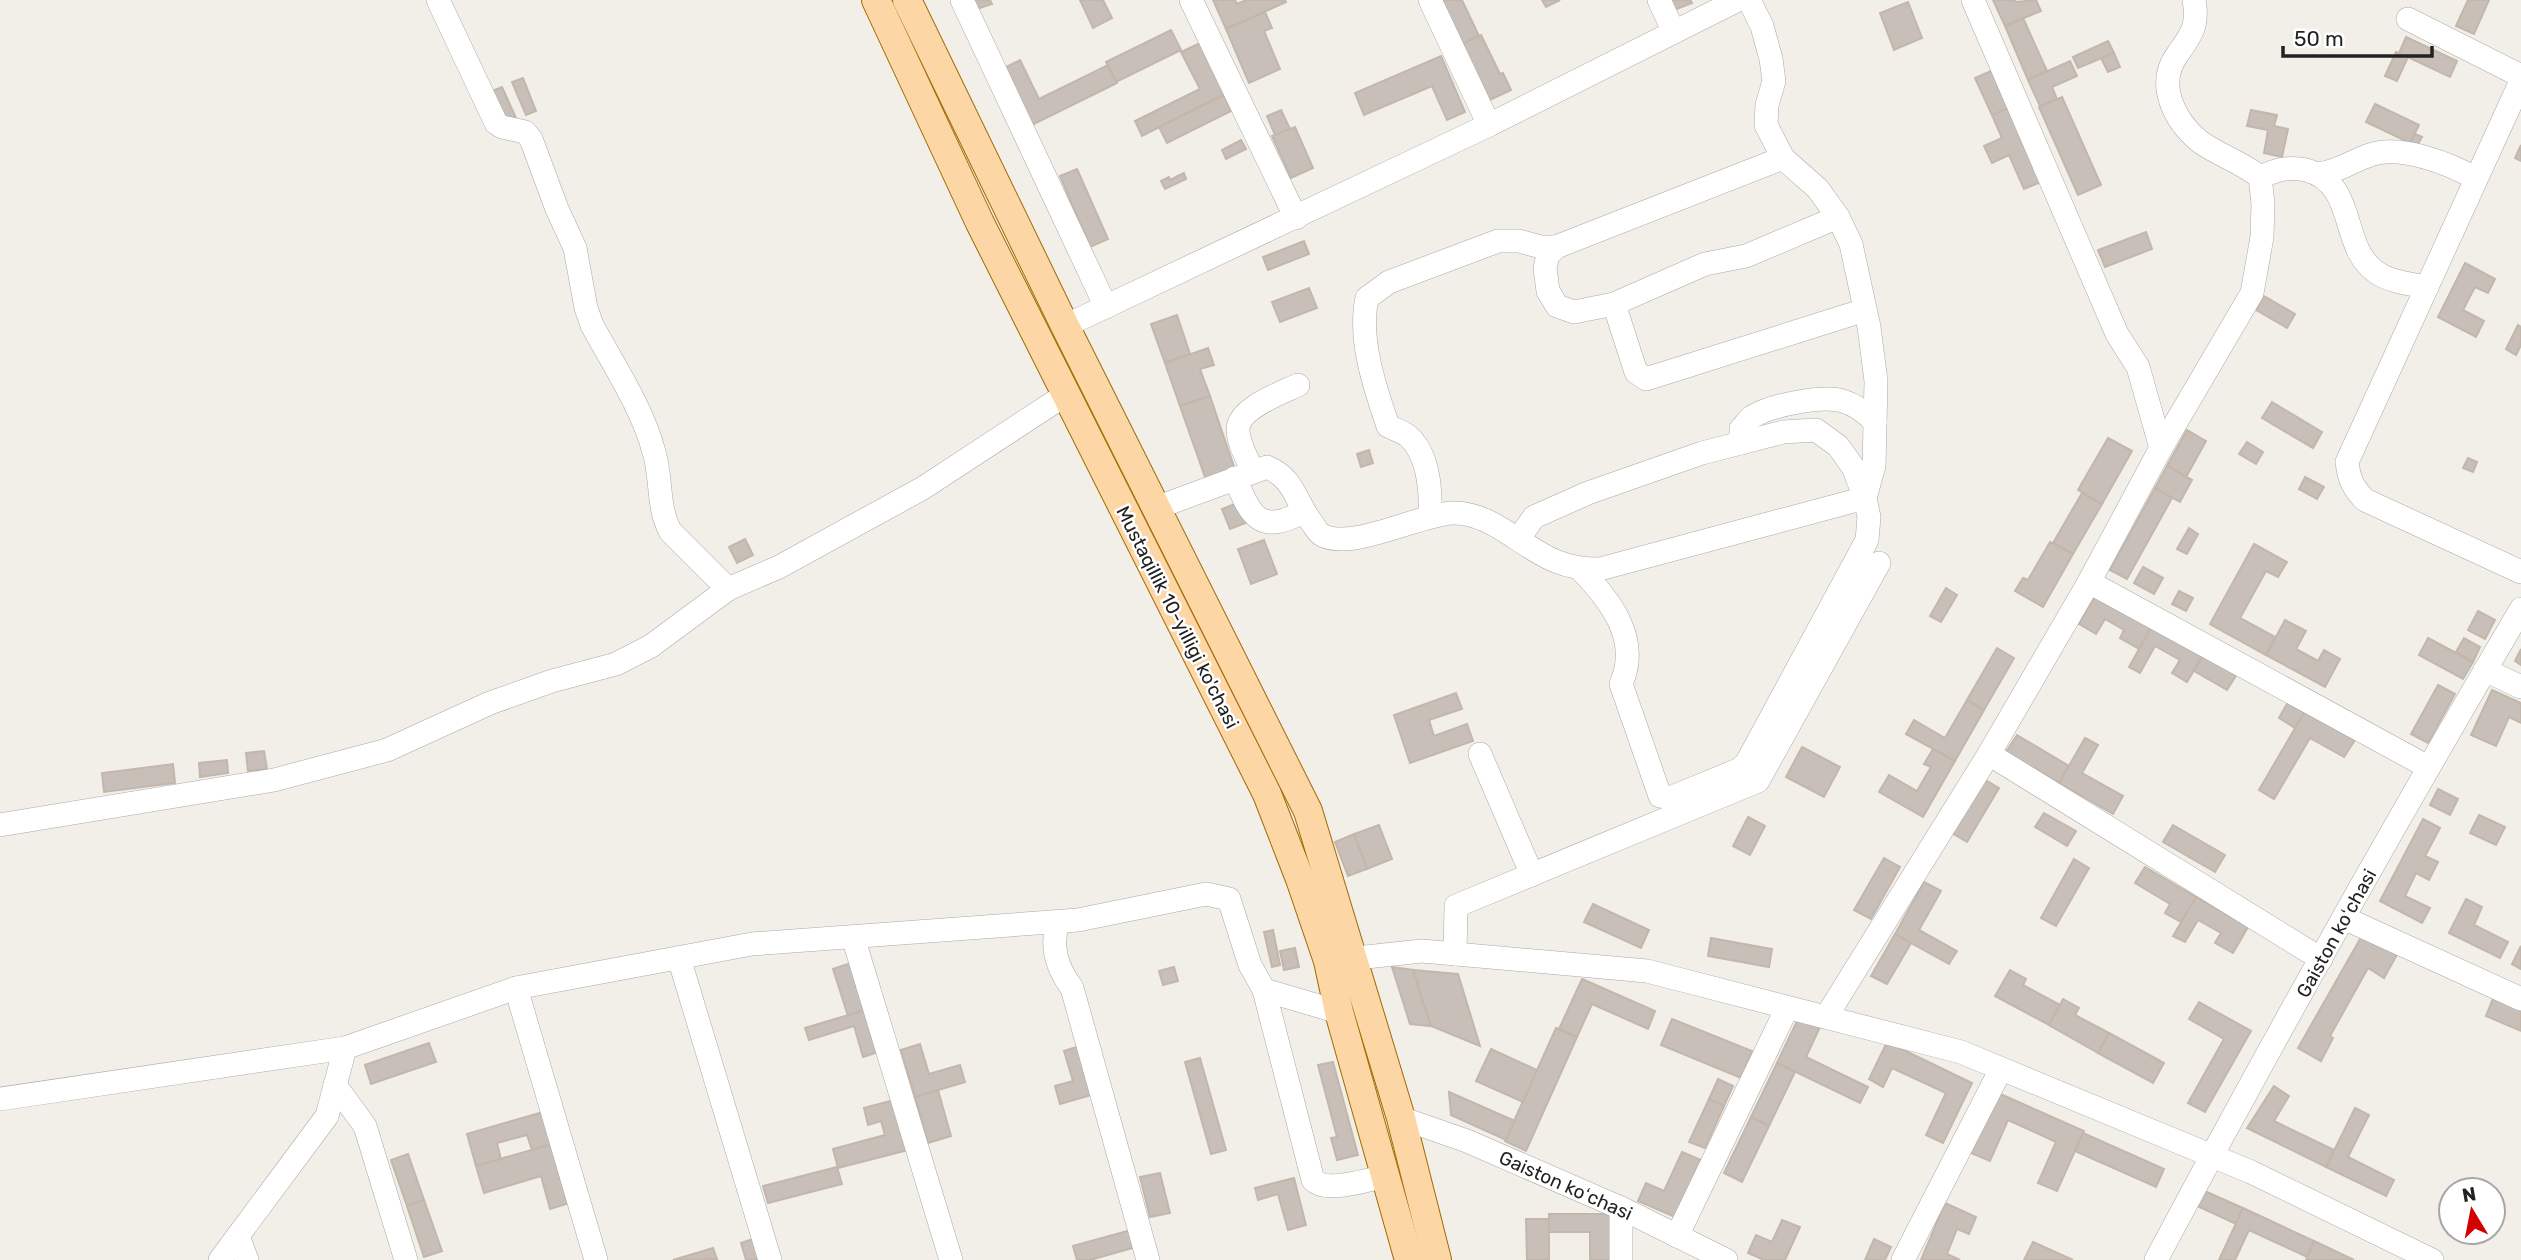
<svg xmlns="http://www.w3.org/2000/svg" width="2521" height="1260" font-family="Rubik,sans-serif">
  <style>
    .building { fill: #c7bfb8; stroke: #c4b6ab; stroke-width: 2 }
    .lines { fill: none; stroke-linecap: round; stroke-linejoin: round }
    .minor-casing { stroke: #a9a9a9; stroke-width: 24 }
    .major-casing { stroke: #a06b00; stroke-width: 30 }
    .minor { stroke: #fff; stroke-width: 23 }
    .major { stroke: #fcd6a4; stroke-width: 28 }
    .labels { text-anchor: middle; stroke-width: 5; stroke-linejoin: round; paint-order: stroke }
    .street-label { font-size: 19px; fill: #222; stroke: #fff }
  </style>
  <rect width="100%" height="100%" fill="#f2efe9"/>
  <g class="building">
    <polygon points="971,0 990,0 992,4 974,10"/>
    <polygon points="1080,0 1103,0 1112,18 1093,28"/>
    <polygon points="1213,0 1235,0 1237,4 1246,0 1285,0 1286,2 1226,29"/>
    <polygon points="1441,0 1462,0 1479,36 1462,44"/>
    <polygon points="1542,0 1560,0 1546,7"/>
    <polygon points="1670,0 1690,0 1692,3 1674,10"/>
    <polygon points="1993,0 2015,0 2016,2 2036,0 2041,11 2005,26"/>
    <polygon points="2468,0 2489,0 2474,34 2456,26"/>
    <polygon points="1908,2 1922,38 1894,50 1880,13"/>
    <polygon points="1265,12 1272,28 1264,31 1280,69 1249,83 1226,29"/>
    <polygon points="2023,18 2047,71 2028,80 2005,26"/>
    <polygon points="1171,30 1181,50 1116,82 1106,62"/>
    <polygon points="1481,35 1500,74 1503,73 1511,90 1488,101 1462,44"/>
    <polygon points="2406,37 2457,61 2450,77 2399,53"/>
    <polygon points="2108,41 2114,53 2078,68 2073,57"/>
    <polygon points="1200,43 1225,94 1142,136 1135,121 1200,89 1181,52"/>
    <polygon points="2396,52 2408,57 2397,81 2385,76"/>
    <polygon points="2114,53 2120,67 2108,72 2101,58"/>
    <polygon points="1441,56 1465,112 1447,120 1432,86 1364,115 1355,93"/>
    <polygon points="1020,60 1039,99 1108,65 1117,83 1030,126 1002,69"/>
    <polygon points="2070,61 2077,76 2052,87 2057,99 2040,106 2028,80"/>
    <polygon points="1993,70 2009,108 1992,115 1975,78"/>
    <polygon points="523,78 536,111 526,115 512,82"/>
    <polygon points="502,87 516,118 506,122 492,91"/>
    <polygon points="1224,95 1231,111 1167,143 1159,127"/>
    <polygon points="2062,97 2101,185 2078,195 2039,107"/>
    <polygon points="2375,104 2419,125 2410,143 2366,122"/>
    <polygon points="2009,108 2041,182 2024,189 2009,155 1992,163 1984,146 2002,138 1992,115"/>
    <polygon points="1281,110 1290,129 1275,135 1267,116"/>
    <polygon points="2251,110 2277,115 2274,126 2288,129 2282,157 2264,153 2268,130 2247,126"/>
    <polygon points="1295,127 1313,168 1291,178 1272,136"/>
    <polygon points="2415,134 2422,137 2417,146 2410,143"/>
    <polygon points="1241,140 1246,149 1226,159 1222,150"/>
    <polygon points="2521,145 2521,161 2515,158"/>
    <polygon points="1077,169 1108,239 1090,247 1060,176"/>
    <polygon points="1184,173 1186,179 1165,189 1161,181 1169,177 1170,180"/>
    <polygon points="2146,232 2152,249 2105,267 2098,250"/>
    <polygon points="1304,241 1309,254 1268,270 1263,257"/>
    <polygon points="2465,263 2495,279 2488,293 2475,287 2463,310 2484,321 2476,337 2438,317"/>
    <polygon points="1309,288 1317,308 1280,322 1272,302"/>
    <polygon points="2264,296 2295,314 2287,328 2256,310"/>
    <polygon points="1177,315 1190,354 1165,363 1151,324"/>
    <polygon points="2518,325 2521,327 2521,345 2516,355 2506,349"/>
    <polygon points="1208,348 1214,365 1200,369 1210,396 1180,406 1165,363"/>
    <polygon points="1210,396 1235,470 1206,480 1180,406"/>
    <polygon points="2272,402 2322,432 2313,448 2262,418"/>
    <polygon points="2187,430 2206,441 2186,477 2167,466"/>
    <polygon points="2108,438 2132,451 2102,504 2078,490"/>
    <polygon points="2247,442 2263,452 2256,464 2239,454"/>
    <polygon points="1369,450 1373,463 1361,467 1357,454"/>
    <polygon points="2468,458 2477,462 2473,472 2463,468"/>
    <polygon points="2167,466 2192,480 2180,502 2155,488"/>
    <polygon points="2305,477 2324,487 2317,499 2299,489"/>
    <polygon points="2155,488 2172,498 2127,579 2110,570"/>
    <polygon points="2082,493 2102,504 2073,554 2053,543"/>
    <polygon points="1240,502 1248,522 1230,529 1222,509"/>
    <polygon points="2189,528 2198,534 2187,554 2177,549"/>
    <polygon points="745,539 753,555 737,563 729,547"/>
    <polygon points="1264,540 1277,574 1251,584 1238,549"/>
    <polygon points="2050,542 2073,554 2043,607 2015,591 2023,578 2028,580"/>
    <polygon points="2254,544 2287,562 2278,577 2266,571 2240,618 2275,637 2266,655 2210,624"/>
    <polygon points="2143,567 2163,578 2154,594 2134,583"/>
    <polygon points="1946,588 1957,595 1941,622 1930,616"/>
    <polygon points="2179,591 2193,598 2186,611 2172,604"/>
    <polygon points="2097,592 2153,624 2139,649 2120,638 2124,630 2105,619 2096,634 2079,624"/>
    <polygon points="2478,611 2495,620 2485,639 2468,630"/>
    <polygon points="2285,620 2306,631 2296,649 2318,661 2324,650 2340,659 2325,687 2266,655"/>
    <polygon points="2153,624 2204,653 2187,682 2172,673 2180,660 2155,646 2140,673 2129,667"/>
    <polygon points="2428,638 2473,662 2463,679 2419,655"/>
    <polygon points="2464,638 2480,647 2473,662 2456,652"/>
    <polygon points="1997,648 2014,658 1984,710 1967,700"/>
    <polygon points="2521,649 2521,665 2515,661"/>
    <polygon points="2203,655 2237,674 2227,690 2194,671"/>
    <polygon points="2438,685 2455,694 2428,743 2411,734"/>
    <polygon points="2492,690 2521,703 2521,723 2509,717 2496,746 2471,735"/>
    <polygon points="1456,693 1462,709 1429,720 1434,736 1467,724 1473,741 1410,763 1394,715"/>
    <polygon points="1967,700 1984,710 1955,761 1906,734 1914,720 1945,738"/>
    <polygon points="2288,702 2305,711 2295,728 2279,718"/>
    <polygon points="2305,711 2355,740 2344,757 2310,738 2274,799 2259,790"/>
    <polygon points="2017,735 2069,766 2059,783 2006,752"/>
    <polygon points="2085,738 2098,745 2082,773 2123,796 2113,814 2059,783"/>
    <polygon points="1802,747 1840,767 1824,797 1786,777"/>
    <polygon points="1933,749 1955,761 1923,817 1879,792 1889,775 1917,791 1931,767 1924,764"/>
    <polygon points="264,751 267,769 248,771 246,753"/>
    <polygon points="227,760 228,773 200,777 199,763"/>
    <polygon points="173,764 175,783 104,792 102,773"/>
    <polygon points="1982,778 1999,788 1967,842 1950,832"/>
    <polygon points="2438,789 2458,799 2450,815 2430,805"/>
    <polygon points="2044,813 2076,831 2067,846 2035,827"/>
    <polygon points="2479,815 2505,827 2496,845 2470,833"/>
    <polygon points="1748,817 1765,826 1750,855 1733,846"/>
    <polygon points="2423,819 2440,828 2425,856 2438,862 2429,880 2416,873 2405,896 2430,908 2422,923 2380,901"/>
    <polygon points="1379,825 1392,859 1367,869 1354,834"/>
    <polygon points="2173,825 2225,855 2215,872 2163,842"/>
    <polygon points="1354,834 1367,869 1348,876 1335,842"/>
    <polygon points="1884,858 1900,867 1871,919 1854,910"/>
    <polygon points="2074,859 2089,868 2056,926 2041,918"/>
    <polygon points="2145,867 2196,897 2181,922 2165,913 2170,904 2135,883"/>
    <polygon points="1924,882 1941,891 1919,930 1957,951 1949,964 1895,934"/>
    <polygon points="2196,897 2248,927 2233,953 2215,943 2221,933 2198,920 2185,942 2173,936"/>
    <polygon points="2466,899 2482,907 2474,925 2508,942 2500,958 2449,933"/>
    <polygon points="1593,904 1649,930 1641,948 1584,922"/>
    <polygon points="1273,930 1280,965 1272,967 1264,932"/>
    <polygon points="2364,932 2399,951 2384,978 2368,968 2330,1036 2333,1038 2321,1061 2298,1048"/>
    <polygon points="1895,934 1911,943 1887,984 1871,976"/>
    <polygon points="1711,938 1772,949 1769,967 1708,956"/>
    <polygon points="2521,946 2521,969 2512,964"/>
    <polygon points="1295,948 1299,967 1284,970 1280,951"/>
    <polygon points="851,963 865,1010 848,1016 833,969"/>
    <polygon points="1174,967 1178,981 1163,985 1159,971"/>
    <polygon points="1392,967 1413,970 1431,1026 1410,1024"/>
    <polygon points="1413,970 1458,974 1480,1046 1431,1026"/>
    <polygon points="2010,970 2026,979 2023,985 2060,1005 2049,1025 1995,996"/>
    <polygon points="1582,979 1655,1011 1648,1029 1592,1004 1577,1037 1559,1029"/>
    <polygon points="2494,996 2521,1008 2521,1031 2486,1016"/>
    <polygon points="2063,999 2079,1008 2075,1015 2109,1033 2098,1053 2049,1025"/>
    <polygon points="2199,1002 2251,1031 2205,1112 2188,1103 2224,1039 2189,1019"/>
    <polygon points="865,1010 878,1052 863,1057 854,1026 809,1040 805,1028"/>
    <polygon points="1800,1015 1821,1025 1806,1057 1868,1087 1860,1103 1777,1063"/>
    <polygon points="1672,1019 1752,1051 1741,1078 1661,1045"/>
    <polygon points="1556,1028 1577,1037 1526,1151 1505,1141"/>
    <polygon points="2109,1033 2164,1063 2153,1083 2098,1053"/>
    <polygon points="1887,1042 1972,1083 1943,1143 1926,1135 1946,1093 1892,1068 1883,1087 1869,1079"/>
    <polygon points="429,1043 436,1062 371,1084 365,1065"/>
    <polygon points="920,1044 929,1074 960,1065 965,1082 915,1097 901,1050"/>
    <polygon points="1083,1045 1098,1093 1060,1104 1055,1086 1073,1081 1064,1051"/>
    <polygon points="1491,1049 1537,1070 1523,1102 1476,1081"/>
    <polygon points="1200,1058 1226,1150 1211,1154 1185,1062"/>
    <polygon points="1333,1062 1358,1155 1337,1160 1331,1138 1337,1137 1318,1065"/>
    <polygon points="1777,1063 1795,1072 1769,1126 1751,1117"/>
    <polygon points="1718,1079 1733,1086 1724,1106 1709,1099"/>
    <polygon points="2274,1086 2289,1096 2274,1121 2334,1150 2326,1167 2247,1128"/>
    <polygon points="938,1090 951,1136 928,1143 915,1097"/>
    <polygon points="1449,1092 1515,1121 1506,1140 1451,1115"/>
    <polygon points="1998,1093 2084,1131 2057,1191 2038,1183 2056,1142 2008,1120 1990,1161 1971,1153"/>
    <polygon points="1709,1099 1724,1106 1705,1148 1689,1142"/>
    <polygon points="894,1100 908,1150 838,1168 833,1149 885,1135 881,1121 868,1125 864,1108"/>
    <polygon points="2355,1108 2369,1115 2348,1157 2394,1180 2386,1196 2326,1167"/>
    <polygon points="543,1112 552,1144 532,1150 527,1135 497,1143 501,1159 476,1166 467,1134"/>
    <polygon points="1751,1117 1769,1126 1742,1182 1724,1173"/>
    <polygon points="2083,1133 2164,1169 2156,1187 2075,1151"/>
    <polygon points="552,1144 569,1203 550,1209 541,1176 484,1193 476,1166"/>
    <polygon points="1682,1152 1701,1160 1675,1217 1638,1201 1646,1183 1664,1191"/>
    <polygon points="408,1154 424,1200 407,1206 391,1160"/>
    <polygon points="837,1167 842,1184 768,1203 763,1186"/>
    <polygon points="1160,1173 1170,1213 1150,1217 1140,1177"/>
    <polygon points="1294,1178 1306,1225 1288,1230 1278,1194 1258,1200 1255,1188"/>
    <polygon points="2479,1184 2492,1190 2476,1190"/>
    <polygon points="2200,1189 2243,1208 2236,1224 2193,1204"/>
    <polygon points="424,1200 442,1251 424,1257 407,1206"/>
    <polygon points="1945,1203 1976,1217 1969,1234 1957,1229 1947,1254 1960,1260 1921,1260"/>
    <polygon points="2243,1208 2314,1241 2307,1257 2249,1230 2235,1260 2219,1260"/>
    <polygon points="1549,1214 1613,1214 1613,1260 1590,1260 1590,1232 1549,1232"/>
    <polygon points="1526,1219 1549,1219 1549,1260 1527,1260"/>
    <polygon points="1782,1220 1800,1227 1785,1260 1764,1260 1748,1253 1756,1235 1772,1242"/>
    <polygon points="1131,1230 1136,1247 1090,1260 1077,1260 1073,1246"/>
    <polygon points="759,1237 766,1260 746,1260 741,1243"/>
    <polygon points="1874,1239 1891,1247 1885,1260 1865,1260"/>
    <polygon points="2314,1241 2354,1260 2306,1260"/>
    <polygon points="2033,1242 2073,1260 2024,1260"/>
    <polygon points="713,1248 717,1259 673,1260"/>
  </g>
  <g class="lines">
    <g class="minor-casing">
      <g id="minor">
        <path d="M438,0l58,123 6,4 23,5 6,7 26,70 18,39 11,60 6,17c22,41 50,82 62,127 8,26 3,54 16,79l58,58"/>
        <polyline points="962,0 1106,307"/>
        <polyline points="1191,0 1296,218"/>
        <polyline points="1430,0 1489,125 1738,0"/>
        <polyline points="1659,0 1674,32"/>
        <polyline points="1973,0 2117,334 2138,367 2161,448"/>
        <path d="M2194,0c5,26 -3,35 -17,55 -21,29 -3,65 22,86 19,14 42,21 61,36l3,27 -1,33 -10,56 -91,155 -72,134 -100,172 332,205"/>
        <polyline points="2408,19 2521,76"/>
        <path d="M2521,81l-174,381c2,17 6,26 18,38l156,72"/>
        <polyline points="1783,158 1556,247 1548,255 1545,268 1548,291 1557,306 1574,312 1614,304 1705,264 1746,256 1838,217"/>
        <path d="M2318,174c20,-2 34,-13 52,-19 30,-11 81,9 106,24"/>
        <path d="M2260,177c16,-7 28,-11 46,-7 52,14 33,76 70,102 14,10 34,12 51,15"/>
        <polyline points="1614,304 1636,372 1646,379 1865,310"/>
        <polyline points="1065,326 1489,125"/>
        <path d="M1741,443v-14c3,-3 7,-9 11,-12 19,-12 70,-22 91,-16 13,4 23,12 32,21"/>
        <path d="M1253,472c-5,-12 -15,-29 -15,-42 0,-22 43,-37 60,-45"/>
        <path d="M1235,478c16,39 25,57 68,34"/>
        <path d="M1156,508l111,-41c28,12 28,34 45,56 3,4 6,10 10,12 29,16 96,-20 130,-22 39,-2 72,37 106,49 14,6 27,7 42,7l265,-71 9,-32 2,-85 -7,-54 -18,-83 -13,-27 -20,-28 -35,-31 -17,-33 1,-20 7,-24 -3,-22 -9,-33 -13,-26"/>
        <path d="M1430,516c1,-24 -1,-62 -22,-80 -5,-4 -14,-7 -20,-10 -13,-38 -30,-87 -21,-128l22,-16 109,-41h21l22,6h15"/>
        <path d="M1519,538l15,-21 54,-24 114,-40 81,-21 33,-2 22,16 15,21 12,31 4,19 -2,23 -121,224 -8,6 -68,28 -10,-2 -39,-112c20,-45 -11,-84 -41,-115"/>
        <polyline points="2089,582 2428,767"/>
        <polyline points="2485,670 2521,687"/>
        <polyline points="1480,754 1532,875"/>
        <polyline points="0,825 274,780 387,750 490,703 552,681 616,664 651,646 728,589 779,567 923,488 1065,395"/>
        <polyline points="2344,918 2521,999"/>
        <path d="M1058,922c-8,25 -1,46 14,66l76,272"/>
        <polyline points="853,937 951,1260"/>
        <polyline points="1455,954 1456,906 1758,781 1879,563"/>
        <polyline points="679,958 770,1260"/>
        <polyline points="1338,960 1422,951 1647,971 1961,1052 2251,1172 2432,1260"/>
        <polyline points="516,988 596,1260"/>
        <path d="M1264,990l49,190c14,14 55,-1 74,-4"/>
        <polyline points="1826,1017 1989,754"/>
        <polyline points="335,1085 365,1126 406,1260"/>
        <polyline points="0,1099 345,1048"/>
        <polyline points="1401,1118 1467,1141 1621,1208 1726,1260"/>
        <polyline points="238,1236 247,1260"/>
        <polyline points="1677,1236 1787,1008"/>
        <polyline points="220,1260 327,1116 345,1048 516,988 752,944 1078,920 1206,894 1229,899 1250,965 1264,990 1339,1012"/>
        <polyline points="1621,1260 1621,1208"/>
        <polyline points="1903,1260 2001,1069"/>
        <path d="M2156,1260c117,-220 239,-437 365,-651"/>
      </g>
    </g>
    <g class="major-casing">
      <g id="major">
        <polyline points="876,0 980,223 1267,794 1300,879 1328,961 1339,1012 1409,1260"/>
        <polyline points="907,0 1065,326 1308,811 1401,1118 1437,1260"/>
      </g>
    </g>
    <use href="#minor" class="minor"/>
    <use href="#major" class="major"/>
  </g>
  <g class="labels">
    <g class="street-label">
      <text transform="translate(1178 617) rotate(63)" y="7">Mustaqillik 10-yilligi ko'chasi</text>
      <text transform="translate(2336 933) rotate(-61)" y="7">Gaiston koʻchasi</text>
      <text transform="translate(1566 1185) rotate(24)" y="7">Gaiston koʻchasi</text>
    </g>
  </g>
  <g transform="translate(2472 1211) rotate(350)"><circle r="33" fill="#ffffff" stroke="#a7a7a7" stroke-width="2"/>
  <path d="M0-5L12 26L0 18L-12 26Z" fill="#d40000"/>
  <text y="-10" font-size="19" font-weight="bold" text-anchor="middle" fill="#222222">N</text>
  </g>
  <path d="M2283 46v10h149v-10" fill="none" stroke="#222222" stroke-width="3.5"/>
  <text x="2294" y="46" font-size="21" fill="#222222" stroke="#ffffff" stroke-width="5" paint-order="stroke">50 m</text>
</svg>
